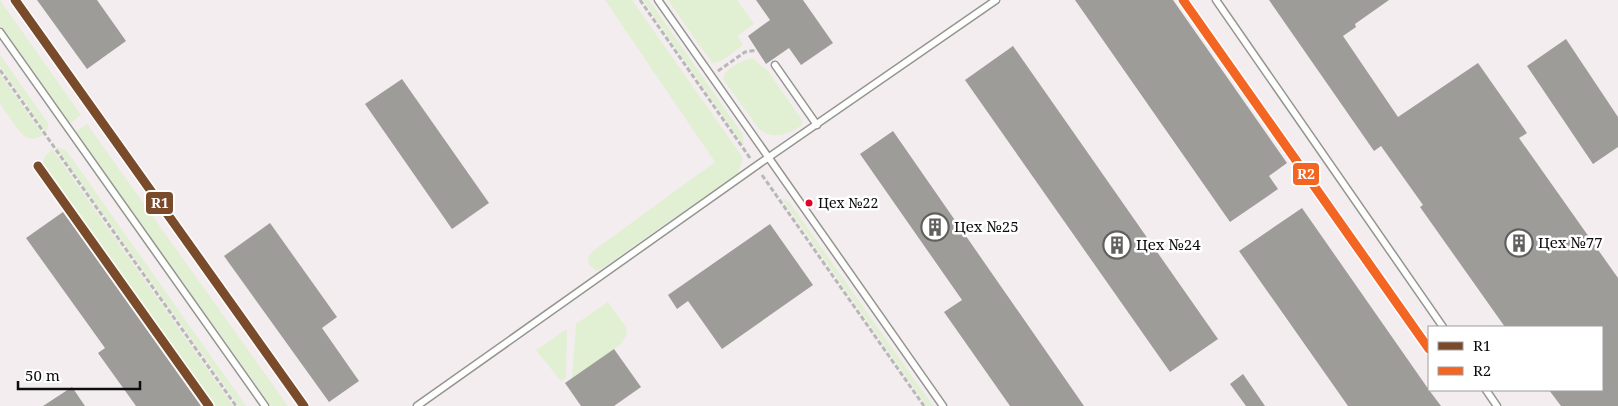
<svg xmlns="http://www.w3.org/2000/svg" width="1618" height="406" font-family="'Noto Serif',serif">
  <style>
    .industrial { fill: #f3edef; fill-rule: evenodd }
    .green { fill: #e1f0d2 }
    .building { fill: #9e9c98 }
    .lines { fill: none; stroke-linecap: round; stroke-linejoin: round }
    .service-casing { stroke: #949490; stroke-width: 9 }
    .path { stroke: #b8b8b6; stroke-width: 3; stroke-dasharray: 5 2.5; stroke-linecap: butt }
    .service { stroke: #fefefd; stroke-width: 6 }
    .rail-1-casing { stroke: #fff; stroke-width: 12 }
    .rail-2-casing { stroke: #fff; stroke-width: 12 }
    .rail-1 { stroke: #7a4b2a; stroke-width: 9 }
    .rail-2 { stroke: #f26522; stroke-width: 9 }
    .bus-dot { fill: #e4002b; stroke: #fff; stroke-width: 2 }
    .labels { text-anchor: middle; stroke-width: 5; stroke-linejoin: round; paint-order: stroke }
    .bus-label { font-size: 14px; fill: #0d0d0d; stroke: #fff; text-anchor: start }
    .poi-label { font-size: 15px; fill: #0d0d0d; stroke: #fff; text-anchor: start }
    .line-badge { stroke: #fff; stroke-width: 2 }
    .badge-label { font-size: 14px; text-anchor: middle; font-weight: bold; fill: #fff }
  </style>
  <rect width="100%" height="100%" fill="#fbfaf2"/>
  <path class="industrial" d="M0,0h1618v406h-1618zM1429,327h173v63h-173z"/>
  <g class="green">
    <polygon points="0,0 81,115 70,123 0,25"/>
    <path d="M605,0h27l111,158 -5,15 -140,98c-11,-5 -13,-11 -5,-20l122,-89z"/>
    <polygon points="643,0 649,0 743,135 744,146"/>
    <path d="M668,0h69l17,24 -17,12 6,9c-9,6 -21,19 -31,18z"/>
    <polygon points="0,55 48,123 48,127 46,132 0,66"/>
    <path d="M752,58l16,13 34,49v5c-14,10 -29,15 -43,4l-36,-50c2,-11 19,-18 29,-21z"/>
    <path d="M0,74l43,61c-16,11 -25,-5 -33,-17 -3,-5 -9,-11 -10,-17 0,-9 0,-19 0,-27z"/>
    <polygon points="87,124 288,406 271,406 75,132"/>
    <polygon points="56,147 65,150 68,153 246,406 239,406"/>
    <polygon points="52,149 233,406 214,406 42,166 45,156"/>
    <polygon points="781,197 790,203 933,406 927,406"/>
    <polygon points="608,302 626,327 627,334 621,344 572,378 576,324"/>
    <polygon points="567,329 566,378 561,381 536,350"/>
  </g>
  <g class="building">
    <polygon points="37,0 97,0 126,41 87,69"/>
    <polygon points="756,0 803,0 833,43 801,65 789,48 766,64 748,36 770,20"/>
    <polygon points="1075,0 1173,0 1287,163 1269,176 1278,189 1230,222"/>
    <polygon points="1269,0 1389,0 1355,24 1356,27 1343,36 1398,117 1478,63 1527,133 1519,138 1618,278 1618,406 1561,406 1549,390 1602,390 1602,327 1505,327 1420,207 1423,205 1381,146 1374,151"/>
    <polygon points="1566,39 1618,117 1618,147 1593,164 1527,66"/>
    <polygon points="1013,46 1218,339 1170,372 965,80"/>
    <polygon points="402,79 489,203 452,229 365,104"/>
    <polygon points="893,131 1084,406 1010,406 944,312 962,300 860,154"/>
    <polygon points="1302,208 1429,390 1441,406 1348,406 1239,251"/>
    <polygon points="63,212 201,406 136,406 98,353 105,348 26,238"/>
    <polygon points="270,223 337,317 322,328 359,381 329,402 224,256"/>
    <polygon points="770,224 813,285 722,349 688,301 677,309 668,295"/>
    <polygon points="614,349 641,387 614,406 581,406 565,383"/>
    <polygon points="1243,374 1265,406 1246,406 1230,384"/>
    <polygon points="72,387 85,406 43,406"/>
  </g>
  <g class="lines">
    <g class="service-casing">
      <g id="service">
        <polyline points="658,0 943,406"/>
        <polyline points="1216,0 1443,327"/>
        <polyline points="0,32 265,406"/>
        <polyline points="775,65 817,125"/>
        <polyline points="1486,390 1497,406"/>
        <polyline points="417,406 756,166 996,0"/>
      </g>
    </g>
    <g class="path">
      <polyline points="640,0 750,158"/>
      <polyline points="0,70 236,406"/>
      <polyline points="718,71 745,52 757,50"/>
      <polyline points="762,175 924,406"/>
    </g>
    <use href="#service" class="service"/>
    <g class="rail-1-casing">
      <g id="rail-1">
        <polyline points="15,0 304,406"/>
        <polyline points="38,166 209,406"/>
      </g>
    </g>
    <g class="rail-2-casing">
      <polyline id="rail-2" points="1183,0 1429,349"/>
    </g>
    <use href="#rail-1" class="rail-1"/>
    <use href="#rail-2" class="rail-2"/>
  </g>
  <defs>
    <g id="building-ring" transform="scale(1.4375)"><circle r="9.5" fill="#fff" stroke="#60605d" stroke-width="1.5"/><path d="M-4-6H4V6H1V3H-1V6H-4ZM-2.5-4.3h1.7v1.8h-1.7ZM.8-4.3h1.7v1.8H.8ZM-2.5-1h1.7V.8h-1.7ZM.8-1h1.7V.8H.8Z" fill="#60605d"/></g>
  </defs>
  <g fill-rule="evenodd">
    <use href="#building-ring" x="935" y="227"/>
    <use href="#building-ring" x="1519" y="243"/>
    <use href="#building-ring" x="1117" y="245"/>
  </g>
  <circle class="bus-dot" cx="809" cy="203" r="4.5"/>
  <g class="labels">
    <g class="bus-label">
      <text x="818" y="208">Цех №22</text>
    </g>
    <g class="poi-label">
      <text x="954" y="232">Цех №25</text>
      <text x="1538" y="248">Цех №77</text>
      <text x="1136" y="250">Цех №24</text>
    </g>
  </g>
  <g class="line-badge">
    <rect x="1292" y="162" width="28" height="24" rx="5" fill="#f26522"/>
    <rect x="145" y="191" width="29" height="24" rx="5" fill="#7a4b2a"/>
  </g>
  <g class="badge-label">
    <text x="1306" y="179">R2</text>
    <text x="160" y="208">R1</text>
  </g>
  <rect x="1428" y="326" width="175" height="65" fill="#ffffff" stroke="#9e9e9e"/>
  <rect x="1438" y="342" width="25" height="8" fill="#7a4b2a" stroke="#9e9e9e"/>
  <text x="1473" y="351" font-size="15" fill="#0d0d0d">R1</text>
  <rect x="1438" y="367" width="25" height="8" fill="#f26522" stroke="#9e9e9e"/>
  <text x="1473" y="376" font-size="15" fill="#0d0d0d">R2</text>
  <path d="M18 381v8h122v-8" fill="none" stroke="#0d0d0d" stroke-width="2.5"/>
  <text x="25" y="381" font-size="15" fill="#0d0d0d" stroke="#ffffff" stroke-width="4" paint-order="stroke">50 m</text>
</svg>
